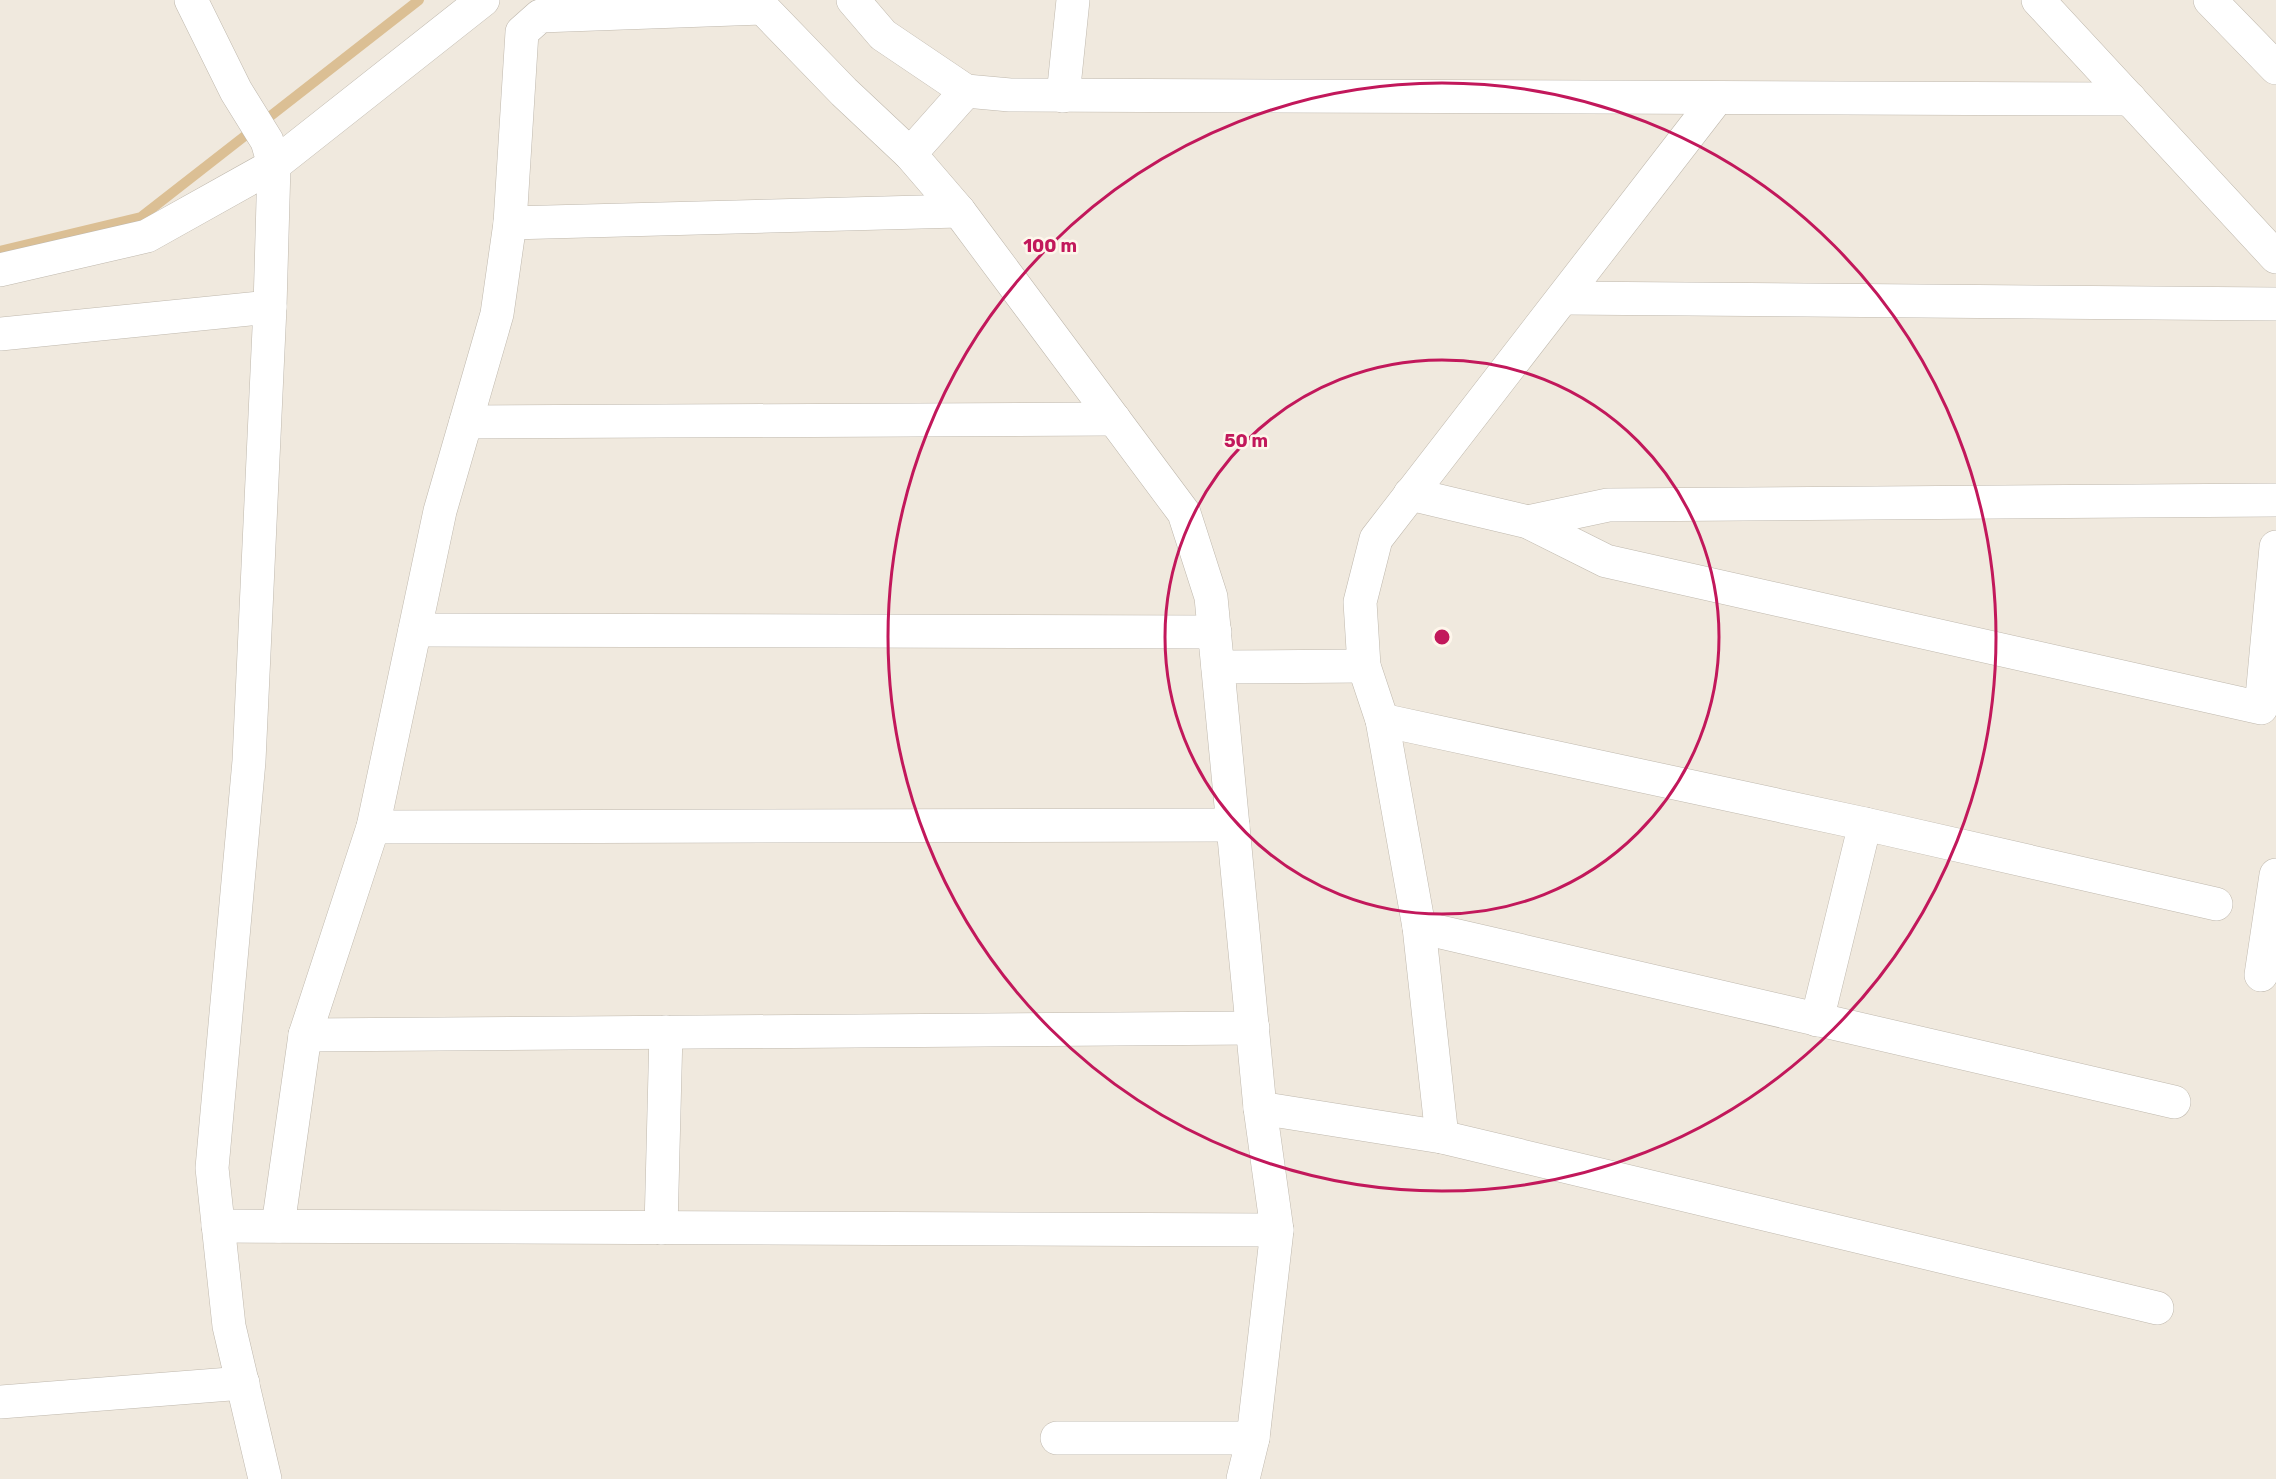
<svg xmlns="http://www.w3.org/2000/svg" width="2276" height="1479" font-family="Rubik,sans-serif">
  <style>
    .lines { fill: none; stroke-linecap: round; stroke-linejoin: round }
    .stream { stroke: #dbbf94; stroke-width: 10 }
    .minor-casing { stroke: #bfb8ad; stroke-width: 34 }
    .minor { stroke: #fff; stroke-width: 33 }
    .ring { fill: none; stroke: #c2185b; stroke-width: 3 }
    .centre { fill: #c2185b; stroke: #fef6eb; stroke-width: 3 }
    .ring-label { font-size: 18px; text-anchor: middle; font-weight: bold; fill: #c2185b; stroke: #fef6eb; stroke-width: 5; stroke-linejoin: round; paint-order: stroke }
  </style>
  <rect width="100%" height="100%" fill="#f0e9de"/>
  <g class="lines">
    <polyline class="stream" points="0,251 141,217 419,0"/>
    <g class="minor-casing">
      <g id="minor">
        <polyline points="191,0 236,91 267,141 274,165 270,307 249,761 212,1168 229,1326 265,1479"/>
        <polyline points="755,0 844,92 910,154 959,211 1184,513 1211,597 1260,1108 1277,1230 1253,1438 1243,1479"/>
        <polyline points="853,0 883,35 966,91 1010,95 2130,99"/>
        <polyline points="2038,0 2276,257"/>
        <polyline points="2210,0 2276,68"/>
        <polyline points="1063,96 1073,0"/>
        <polyline points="910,154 966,91"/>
        <polyline points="510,223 959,211"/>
        <polyline points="0,270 147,236 274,165 483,0"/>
        <polyline points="1563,298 2276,304"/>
        <polyline points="0,334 270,307"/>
        <polyline points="466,422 1114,419"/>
        <polyline points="1410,494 1528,522 1606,561 2261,708 2276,547"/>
        <polyline points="1528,522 1608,505 2276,500"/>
        <polyline points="415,630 1215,632"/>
        <polyline points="1218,667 1364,666"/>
        <polyline points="1382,720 1865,824 2216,904"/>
        <polyline points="373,827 1233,825"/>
        <polyline points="1419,927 2174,1102"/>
        <polyline points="2261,975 2276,875"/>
        <polyline points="1817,1020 1865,824"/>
        <polyline points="305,1035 1253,1028"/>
        <polyline points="1260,1108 1442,1137 2157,1308"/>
        <polyline points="1442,1137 1419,927 1382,720 1364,666 1360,602 1376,539 1717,98"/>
        <polyline points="218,1226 1277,1230"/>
        <polyline points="278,1226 305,1035 373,827 440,511 497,314 510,223 522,32 540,16 762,8"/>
        <polyline points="661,1228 666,1032"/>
        <polyline points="0,1402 243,1383"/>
        <polyline points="1057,1438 1253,1438"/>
      </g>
    </g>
    <use href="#minor" class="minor"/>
  </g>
  <g class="ring">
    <circle cx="1442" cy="637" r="277"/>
    <circle cx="1442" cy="637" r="554"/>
  </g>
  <circle cx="1442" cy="637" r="9" class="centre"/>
  <g class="ring-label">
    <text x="1050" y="252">100 m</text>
    <text x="1246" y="447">50 m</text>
  </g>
</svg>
